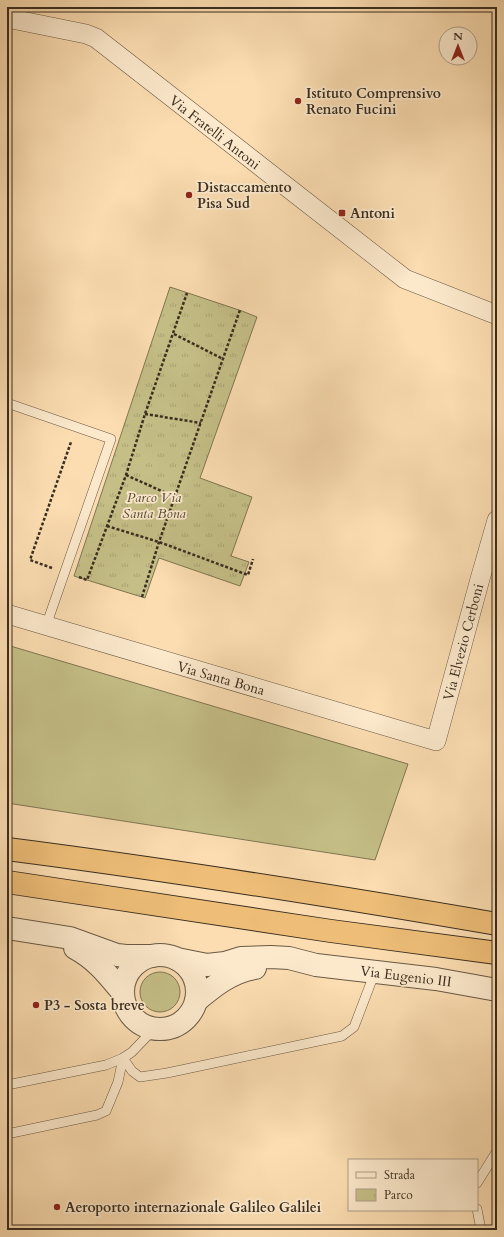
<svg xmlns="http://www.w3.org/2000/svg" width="504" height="1237" font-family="Cardo,serif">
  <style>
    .grass { fill: #c5bf87; stroke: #807653 }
    .park { fill: url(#park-tufts); stroke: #807653 }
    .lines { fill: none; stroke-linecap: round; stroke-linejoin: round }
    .service-casing { stroke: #6a5944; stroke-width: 10 }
    .minor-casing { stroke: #6a5944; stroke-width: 20 }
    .tertiary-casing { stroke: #6a5944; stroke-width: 24 }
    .trunk-casing { stroke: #3a2d1f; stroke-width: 24 }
    .path { stroke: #3a2d1f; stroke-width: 2.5; stroke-dasharray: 3 2; stroke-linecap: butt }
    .service { stroke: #fce9cc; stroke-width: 9 }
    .minor { stroke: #fce9cc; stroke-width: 19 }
    .tertiary { stroke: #fce9cc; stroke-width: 22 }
    .trunk { stroke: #eebe78; stroke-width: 22 }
    .poi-dot { fill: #8f2418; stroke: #fce9cc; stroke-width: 1.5 }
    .labels { text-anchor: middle; stroke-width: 3.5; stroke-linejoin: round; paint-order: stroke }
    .poi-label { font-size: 14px; font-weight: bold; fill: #3a2d1f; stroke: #fce9cc; text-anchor: start }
    .street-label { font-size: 14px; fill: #3a2d1f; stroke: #fce9cc }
    .park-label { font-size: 14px; font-style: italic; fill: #564a34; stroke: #fce9cc }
  </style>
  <defs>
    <pattern id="park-tufts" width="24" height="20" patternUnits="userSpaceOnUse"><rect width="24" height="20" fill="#c5bf87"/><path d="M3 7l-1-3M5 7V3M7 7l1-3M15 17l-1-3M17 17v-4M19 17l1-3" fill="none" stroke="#aaa474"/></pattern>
  </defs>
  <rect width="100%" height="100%" fill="#fbddb1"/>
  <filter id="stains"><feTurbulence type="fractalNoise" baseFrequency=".005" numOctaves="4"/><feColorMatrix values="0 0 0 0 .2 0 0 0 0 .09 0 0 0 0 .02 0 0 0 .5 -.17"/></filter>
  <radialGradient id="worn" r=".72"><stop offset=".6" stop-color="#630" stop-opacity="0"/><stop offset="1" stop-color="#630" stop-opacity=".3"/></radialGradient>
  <g class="grass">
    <polygon points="7,645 408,764 375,860 7,803"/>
    <circle cx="160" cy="992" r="20"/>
  </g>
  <polygon class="park" points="170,287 242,311 257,317 200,478 252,497 231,556 249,562 240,586 159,558 145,598 74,576"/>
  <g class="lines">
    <g class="service-casing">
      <g id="service">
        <polyline points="7,403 111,439 46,626"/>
        <polyline points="123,1058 132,1071 140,1077 167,1073 342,1036 354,1027 375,972"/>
        <polyline points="7,1085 106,1065 123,1058 132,1052 154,1029"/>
        <polyline points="7,1134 97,1115 106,1111 118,1082 123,1058"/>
        <polyline points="477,1183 497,1151"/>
        <polyline points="477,1209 481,1230"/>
      </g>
    </g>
    <g class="minor-casing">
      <g id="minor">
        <polyline points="7,18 86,34 96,38 405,279 497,315"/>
        <polyline points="7,614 436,741 480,579 497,520"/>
      </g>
    </g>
    <g class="tertiary-casing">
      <g id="tertiary">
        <polyline points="7,928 70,938 117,955 126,956 152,956"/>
        <path d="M75,948c21,11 34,28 48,45"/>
        <circle cx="160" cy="992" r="37"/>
        <polyline points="177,959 207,965 225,963 241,958 271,957 289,958 316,965 436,979 497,990"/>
        <path d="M196,1001c18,-15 35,-29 59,-33"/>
      </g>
    </g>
    <g class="trunk-casing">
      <g id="trunk">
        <path d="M7,849c164,21 327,47 490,75"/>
        <polyline points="7,882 331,931 497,953"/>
      </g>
    </g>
    <g class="path">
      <polyline points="174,334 223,359"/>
      <polyline points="145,414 201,423"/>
      <polyline points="126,475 175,497"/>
      <polyline points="107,526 159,542 248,575 253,559"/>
      <polyline points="52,568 30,560 71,442"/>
      <polyline points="79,577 87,580 126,475 145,414 187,293"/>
      <polyline points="142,597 159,542 240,310"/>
    </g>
    <use href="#service" class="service"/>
    <use href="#minor" class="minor"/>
    <use href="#tertiary" class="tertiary"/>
    <use href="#trunk" class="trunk"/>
  </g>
  <g class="poi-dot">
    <circle cx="298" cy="101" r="4"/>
    <circle cx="189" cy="195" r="4"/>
    <rect x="338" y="209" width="8" height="8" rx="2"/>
    <circle cx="36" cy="1005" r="4"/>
    <circle cx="57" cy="1207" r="4"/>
  </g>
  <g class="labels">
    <g class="poi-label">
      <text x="306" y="98">Istituto Comprensivo<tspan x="306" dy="16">Renato Fucini</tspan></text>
      <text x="197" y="192">Distaccamento<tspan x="197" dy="16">Pisa Sud</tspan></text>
      <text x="350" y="218">Antoni</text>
      <text x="44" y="1010">P3 - Sosta breve</text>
      <text x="65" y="1212">Aeroporto internazionale Galileo Galilei</text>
    </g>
    <g class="street-label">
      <text transform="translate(215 132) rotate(38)" y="5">Via Fratelli Antoni</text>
      <text transform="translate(463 642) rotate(-75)" y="5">Via Elvezio Cerboni</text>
      <text transform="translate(221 678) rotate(16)" y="5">Via Santa Bona</text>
      <text transform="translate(406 976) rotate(7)" y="5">Via Eugenio III</text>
    </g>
    <g class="park-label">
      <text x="154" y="502">Parco Via<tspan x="154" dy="16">Santa Bona</tspan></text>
    </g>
  </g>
  <rect width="504" height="1237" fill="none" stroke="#fbddb1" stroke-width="24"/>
  <rect x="8" y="8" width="488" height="1221" fill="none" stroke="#3a2d1f" stroke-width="2"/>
  <rect x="12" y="12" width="480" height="1213" fill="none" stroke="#3a2d1f"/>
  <rect x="348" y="1159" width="130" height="52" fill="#fce9cc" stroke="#ae9e87"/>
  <rect x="356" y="1172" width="20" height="6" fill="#fce9cc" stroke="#ae9e87"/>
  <text x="384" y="1179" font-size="12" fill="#3a2d1f">Strada</text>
  <rect x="356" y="1189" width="20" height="12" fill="url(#park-tufts)" stroke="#ae9e87"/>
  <text x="384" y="1199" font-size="12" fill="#3a2d1f">Parco</text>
  <g transform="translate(458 46)"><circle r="19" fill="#fce9cc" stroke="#ae9e87"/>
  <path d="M0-3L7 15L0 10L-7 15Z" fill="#8f2418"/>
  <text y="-6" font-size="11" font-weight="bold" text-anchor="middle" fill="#3a2d1f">N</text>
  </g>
  <rect width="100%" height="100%" filter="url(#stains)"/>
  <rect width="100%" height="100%" fill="url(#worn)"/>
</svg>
